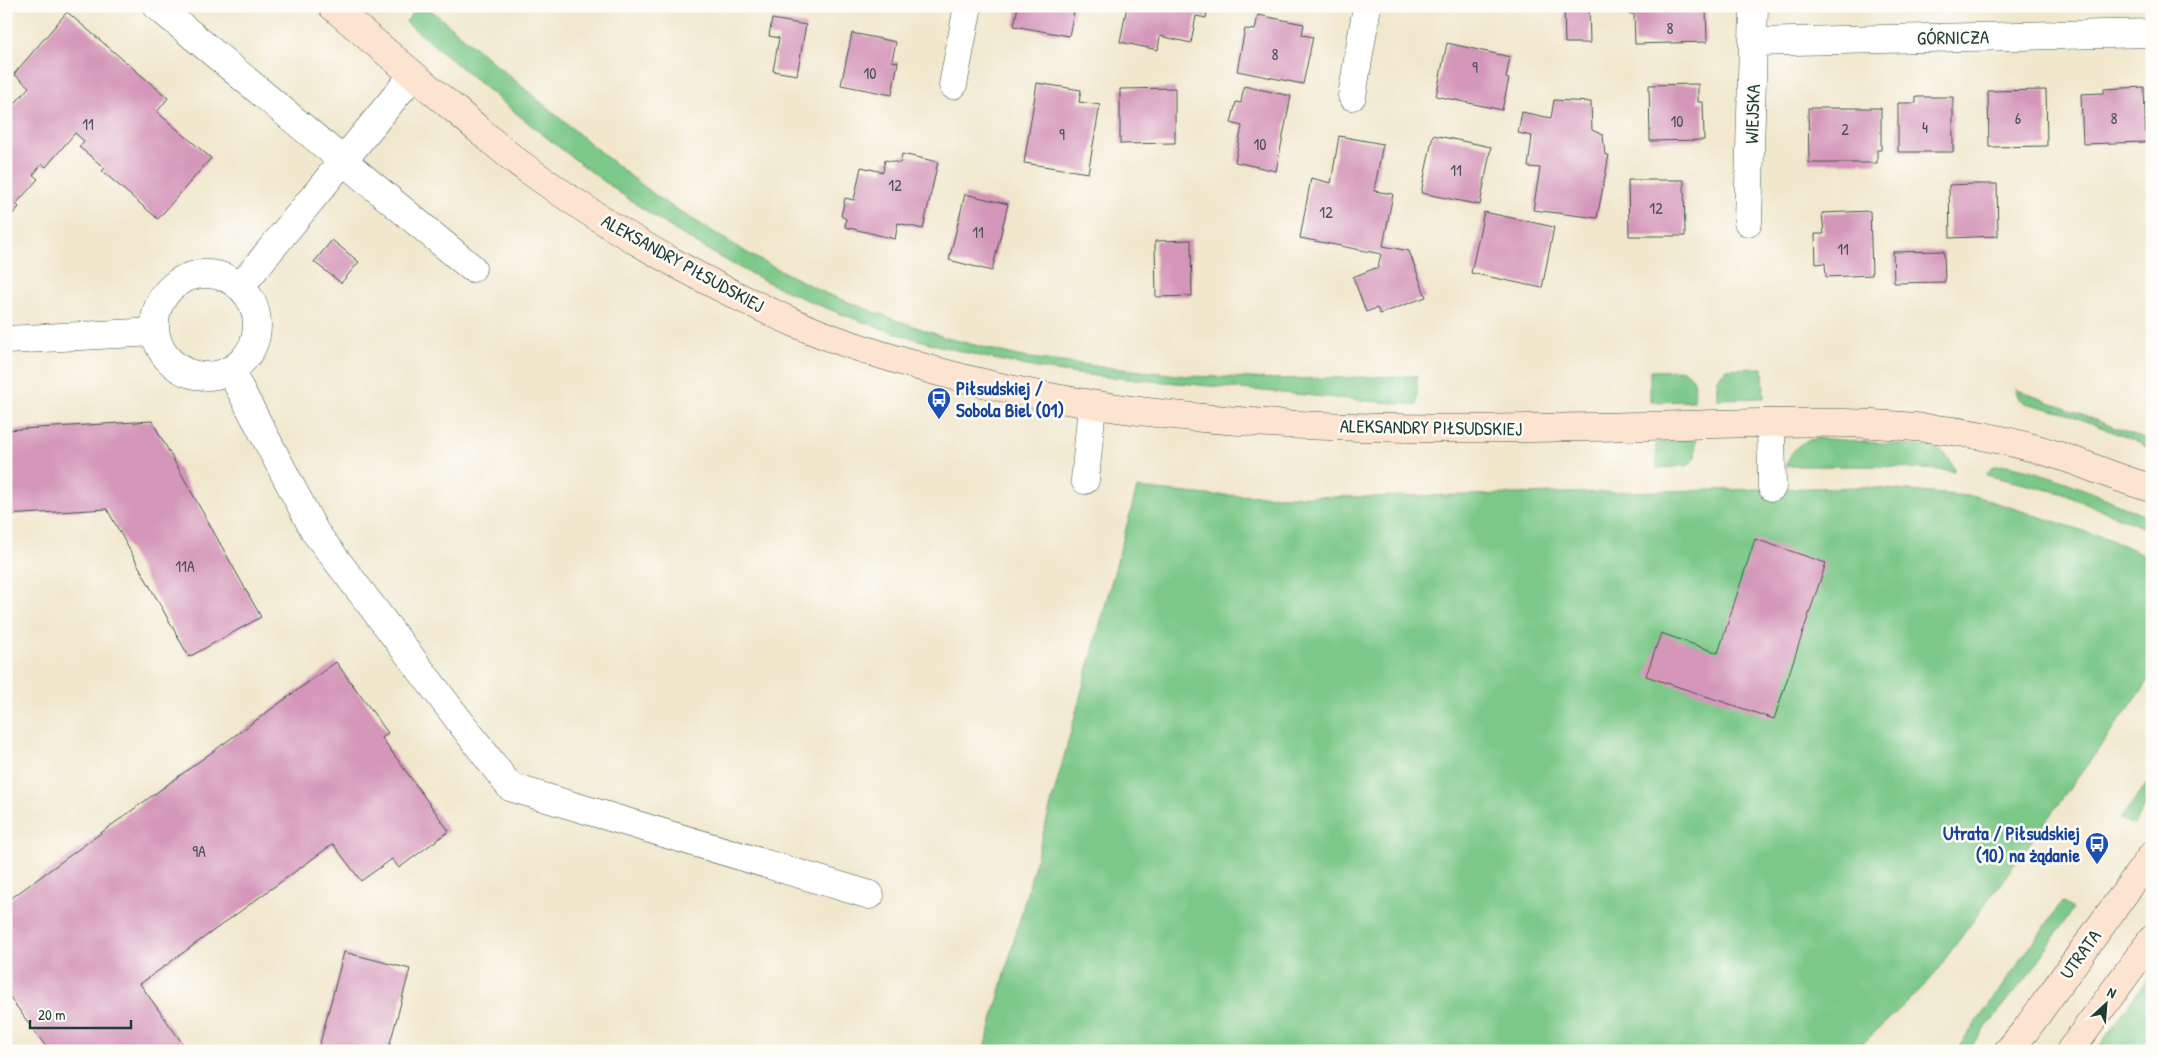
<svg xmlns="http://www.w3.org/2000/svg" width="2158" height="1057" font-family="'Patrick Hand',sans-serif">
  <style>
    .green { fill: #7bc888; stroke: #4d825e }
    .building { fill: #d496b9 }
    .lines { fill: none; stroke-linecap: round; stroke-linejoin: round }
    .street-casing { stroke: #3e564b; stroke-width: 29 }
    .secondary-casing { stroke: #3e564b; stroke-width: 29 }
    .street { stroke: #fff; stroke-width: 28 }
    .secondary { stroke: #fde4d1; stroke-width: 28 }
    .labels { text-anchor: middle; stroke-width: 5; stroke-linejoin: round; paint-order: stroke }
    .number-label { font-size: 16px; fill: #4c5355 }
    .street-label { font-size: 19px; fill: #1f3d34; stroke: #fdfcf7 }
    .transit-label { font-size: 19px; font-weight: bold; fill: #164399; stroke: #fdfcf7; text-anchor: start }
  </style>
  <rect width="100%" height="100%" fill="#fdfcf7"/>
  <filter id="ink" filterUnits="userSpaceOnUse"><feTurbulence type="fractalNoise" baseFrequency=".02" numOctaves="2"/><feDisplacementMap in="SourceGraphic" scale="10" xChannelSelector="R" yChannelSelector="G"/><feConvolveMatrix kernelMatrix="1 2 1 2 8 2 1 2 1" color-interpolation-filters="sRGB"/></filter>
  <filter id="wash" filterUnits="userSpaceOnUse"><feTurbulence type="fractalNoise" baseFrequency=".0096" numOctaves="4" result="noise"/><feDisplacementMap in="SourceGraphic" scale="20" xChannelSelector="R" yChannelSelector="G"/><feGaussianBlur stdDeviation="1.12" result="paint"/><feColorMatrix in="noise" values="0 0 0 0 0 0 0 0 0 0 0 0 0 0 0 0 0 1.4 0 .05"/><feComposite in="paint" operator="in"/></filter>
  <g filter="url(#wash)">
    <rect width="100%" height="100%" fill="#f1e7cd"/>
    <g class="green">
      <path d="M419,10l13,1 173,145 55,43 94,58 73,37 66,25 54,19 75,19 90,11 76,8 93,3 136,-3v29c-76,-6 -152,-14 -228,-21 -58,-5 -116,-8 -172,-20 -104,-21 -206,-55 -299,-108 -114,-65 -211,-151 -312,-234l8,-11z"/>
      <polygon points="1763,368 1764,398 1717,399 1717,379 1726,369"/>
      <path d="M1683,370c14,8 12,16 11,31l-44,1v-31z"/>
      <polygon points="2015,389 2152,442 2152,450 2133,440 2068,414 2025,403 2019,399"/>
      <path d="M1816,438l115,9c13,3 20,11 23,24l-76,-5h-92c7,-18 12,-23 30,-28z"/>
      <polygon points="1696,439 1695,459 1687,466 1657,468 1656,442"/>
      <path d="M2006,465c51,9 98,33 146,54v12l-91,-38 -75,-18 8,-9z"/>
      <polygon points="1863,487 1978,497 2109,539 2152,558 2152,676 1929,981 1855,1051 984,1051 1137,488 1208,495 1363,497"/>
      <polygon points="2152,777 2152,801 2144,808 2133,825 2120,819"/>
      <polygon points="2062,902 2073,909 2033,969 1967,1051 1956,1051"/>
      <polygon points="2152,972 2152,1051 2096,1051"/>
    </g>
    <g id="blocks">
      <g class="building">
        <polygon points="1018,6 1075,6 1069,36 1014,26"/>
        <polygon points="1127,6 1208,6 1206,18 1196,16 1191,43 1160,36 1158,50 1120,42"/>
        <polygon points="1564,6 1589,6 1590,43 1565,43"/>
        <polygon points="1628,6 1698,6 1698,8 1706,8 1707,42 1635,44 1634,14 1628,14"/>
        <polygon points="67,12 168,98 157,112 211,158 158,219 102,171 105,168 79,147 84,141 75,133 46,167 42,164 33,175 38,179 16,204 19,207 6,222 6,114 29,87 14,74"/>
        <polygon points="1258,15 1304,24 1302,35 1313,37 1303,84 1237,71 1245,29 1255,30"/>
        <polygon points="772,19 806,25 797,75 773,71 779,38 769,36"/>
        <polygon points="852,33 896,42 892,61 898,62 892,95 841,85"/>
        <polygon points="1447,43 1510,57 1506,78 1509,79 1502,110 1436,96"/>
        <polygon points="1037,83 1081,90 1079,102 1100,105 1088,173 1024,163"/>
        <polygon points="1698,84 1698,102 1703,102 1704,140 1650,141 1649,85"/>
        <polygon points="1244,86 1291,96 1276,171 1235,162 1242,126 1231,123 1236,102 1241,103"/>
        <polygon points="2144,87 2146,142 2083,144 2081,94 2104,93 2104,89"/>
        <polygon points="1175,88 1175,143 1120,144 1120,89"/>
        <polygon points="2046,90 2047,146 1989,147 1988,91"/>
        <polygon points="1916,97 1953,97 1953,152 1898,152 1898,103 1916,103"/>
        <polygon points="1554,100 1591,102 1592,130 1603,135 1605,155 1609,155 1597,218 1533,210 1540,168 1528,167 1532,136 1518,133 1522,112 1551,118"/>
        <polygon points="1808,108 1881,108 1881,150 1877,150 1877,163 1809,163"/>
        <polygon points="1433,135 1491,147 1480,205 1421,193"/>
        <polygon points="1339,136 1383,144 1374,191 1393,194 1383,246 1409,251 1426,297 1380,314 1377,308 1366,312 1353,277 1378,267 1381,254 1300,238 1311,178 1331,183"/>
        <polygon points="902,154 938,162 923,229 898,223 895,239 845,227 846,219 841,216 845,198 854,200 861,167 883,172 885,160 900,163"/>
        <polygon points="1628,180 1684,180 1685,236 1629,236"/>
        <polygon points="1973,184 1997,184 1998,236 1950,238 1949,185"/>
        <polygon points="965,194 1008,204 992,271 949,260"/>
        <polygon points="1870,211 1872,275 1826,277 1825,263 1816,264 1815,234 1824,234 1822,213"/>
        <polygon points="1484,212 1554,227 1542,288 1471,273"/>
        <polygon points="332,240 359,262 341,283 314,262"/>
        <polygon points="1191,240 1192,296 1156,297 1155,241"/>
        <polygon points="1944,251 1945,282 1894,283 1893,252"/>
        <polygon points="152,421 261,617 189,657 107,509 6,515 6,430"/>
        <polygon points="1755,539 1826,563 1774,719 1646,676 1661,633 1718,653"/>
        <polygon points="336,662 388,733 382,738 449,831 399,868 392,859 361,881 333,844 140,984 188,1051 49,1051 6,992 6,902"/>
        <polygon points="344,952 410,969 388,1051 318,1051"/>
      </g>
    </g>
  </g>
  <g filter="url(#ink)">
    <use href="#blocks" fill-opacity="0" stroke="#3e564b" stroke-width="1"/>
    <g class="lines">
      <g class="street-casing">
        <g id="street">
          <polyline points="157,6 472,268"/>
          <polyline points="1754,42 2152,33"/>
          <polyline points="953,85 968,6"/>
          <polyline points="1352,96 1367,6"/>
          <polyline points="1748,222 1754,6"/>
          <circle cx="206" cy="325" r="51"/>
          <polyline points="240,287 413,75"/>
          <polyline points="6,340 155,332"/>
          <polyline points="230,370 315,532 510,787 870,895"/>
          <polyline points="1771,423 1772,487"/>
          <polyline points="1085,480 1092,405"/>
        </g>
      </g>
      <g class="secondary-casing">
        <g id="secondary">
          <path d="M332,6c42,36 85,72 127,107 23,19 44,39 68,56 84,61 175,113 270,155 36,16 74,28 111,39 238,72 489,68 736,63 94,-2 188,-8 282,2 46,4 90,14 134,28 31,10 60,24 92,32"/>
          <polyline points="2008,1051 2025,1031 2152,855"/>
          <polyline points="2070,1051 2152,939"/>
        </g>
      </g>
      <use href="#street" class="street"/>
      <use href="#secondary" class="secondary"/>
    </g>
  </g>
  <defs>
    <g id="bus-pin" transform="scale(1.25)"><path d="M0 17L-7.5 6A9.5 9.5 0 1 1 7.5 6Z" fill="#1a4fb4" stroke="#fdfcf7"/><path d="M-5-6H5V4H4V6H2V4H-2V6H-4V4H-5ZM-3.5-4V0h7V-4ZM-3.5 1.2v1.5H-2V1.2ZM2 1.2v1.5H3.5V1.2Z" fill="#fff"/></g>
  </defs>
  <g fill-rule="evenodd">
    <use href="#bus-pin" x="939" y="399"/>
    <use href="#bus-pin" x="2097" y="844"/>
  </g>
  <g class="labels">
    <g class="number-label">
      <text x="1670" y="34">8</text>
      <text x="1275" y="60">8</text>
      <text x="1475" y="73">9</text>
      <text x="870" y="79">10</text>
      <text x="2018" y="124">6</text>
      <text x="2114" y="124">8</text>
      <text x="1677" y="127">10</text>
      <text x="88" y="130">11</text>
      <text x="1925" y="133">4</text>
      <text x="1845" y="135">2</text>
      <text x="1062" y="140">9</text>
      <text x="1260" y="150">10</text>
      <text x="1456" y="176">11</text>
      <text x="895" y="191">12</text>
      <text x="1656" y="214">12</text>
      <text x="1326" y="218">12</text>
      <text x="978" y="238">11</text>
      <text x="1843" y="255">11</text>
      <text x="185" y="572">11A</text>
      <text x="199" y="857">9A</text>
    </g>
    <g class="street-label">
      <text transform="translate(1953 37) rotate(-1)" y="7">GÓRNICZA</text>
      <text transform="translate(1752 114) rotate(-88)" y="7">WIEJSKA</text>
      <text transform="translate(683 263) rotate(29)" y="7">ALEKSANDRY PIŁSUDSKIEJ</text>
      <text transform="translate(1431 427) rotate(1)" y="7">ALEKSANDRY PIŁSUDSKIEJ</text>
      <text transform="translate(2080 954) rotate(-54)" y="7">UTRATA</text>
    </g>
    <g class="transit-label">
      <text x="956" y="395">Piłsudskiej /<tspan x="956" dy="22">Sobola Biel (01)</tspan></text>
      <text x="2080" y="840" text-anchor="end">Utrata / Piłsudskiej<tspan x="2080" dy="22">(10) na żądanie</tspan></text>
    </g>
  </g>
  <rect width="2158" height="1057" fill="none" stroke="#fdfcf7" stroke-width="25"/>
  <g transform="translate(2106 1004) rotate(26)" stroke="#fdfcf7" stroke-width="4" paint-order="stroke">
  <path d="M0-4L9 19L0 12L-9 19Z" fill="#1f3d34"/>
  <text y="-8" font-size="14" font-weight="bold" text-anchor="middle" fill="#1f3d34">N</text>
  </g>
  <path d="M30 1020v8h101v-8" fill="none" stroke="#1f3d34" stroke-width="2.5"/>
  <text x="38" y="1020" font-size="15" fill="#1f3d34" stroke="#fdfcf7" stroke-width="4" paint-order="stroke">20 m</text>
</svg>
